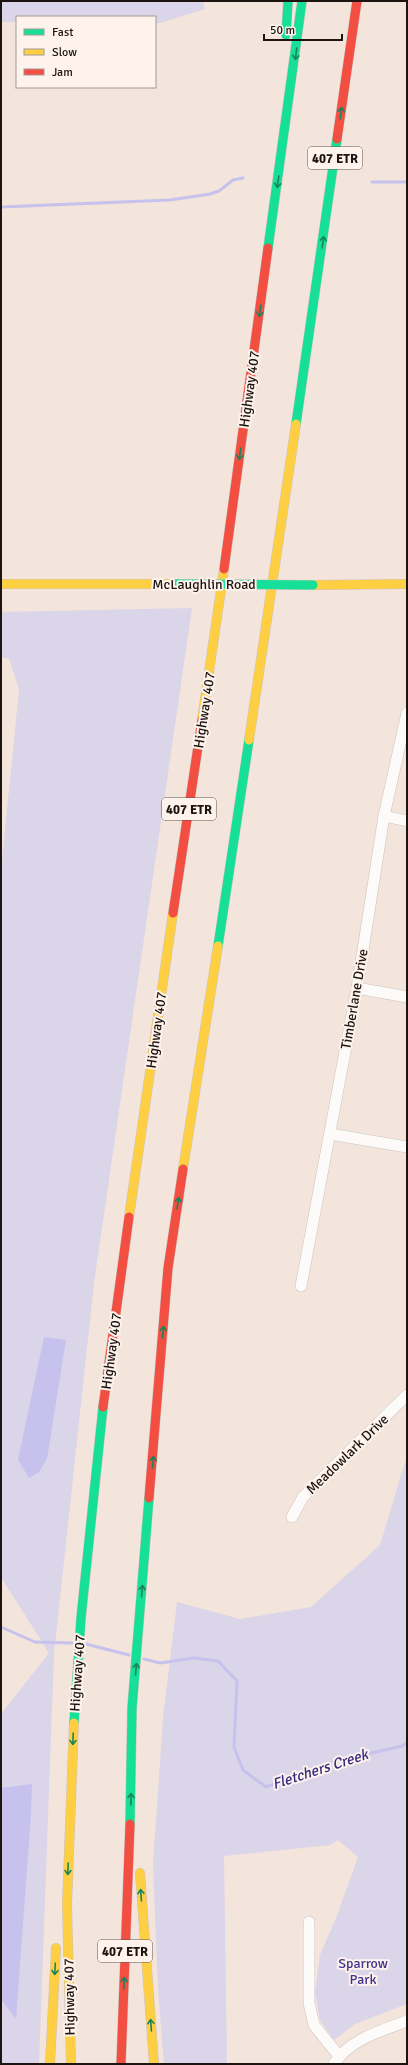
<svg xmlns="http://www.w3.org/2000/svg" width="408" height="2065" font-family="Signika,sans-serif">
  <style>
    .green { fill: #dad5e9 }
    .water { fill: #c6c2ed }
    .lines { fill: none; stroke-linecap: round; stroke-linejoin: round }
    .stream { stroke: #c6c2ed; stroke-width: 3 }
    .street-casing { stroke: #cdc2bc; stroke-width: 12 }
    .fast-casing { stroke: #cdc2bc; stroke-width: 10 }
    .slow-casing { stroke: #cdc2bc; stroke-width: 10 }
    .jam-casing { stroke: #cdc2bc; stroke-width: 10 }
    .street { stroke: #fdfbfa; stroke-width: 11 }
    .fast { stroke: #16e098; stroke-width: 9 }
    .slow { stroke: #ffcf43; stroke-width: 9 }
    .jam { stroke: #f24e42; stroke-width: 9 }
    .fast-bridge-casing { stroke: #cdc2bc; stroke-width: 10; stroke-linecap: butt }
    .fast-bridge { stroke: #16e098; stroke-width: 9 }
    .oneway { stroke: #19845a }
    .labels { text-anchor: middle; stroke-width: 4; stroke-linejoin: round; paint-order: stroke }
    .shield { fill: #fdf2ec; stroke: #605751; stroke-width: 1 }
    .shield-label { font-size: 13px; font-weight: bold; fill: #1d140f }
    .street-label { font-size: 14px; fill: #1d140f; stroke: #fdf2ec }
    .park-label { font-size: 14px; fill: #3e328d; stroke: #fdf2ec }
    .water-label { font-size: 15px; font-style: italic; fill: #362883; stroke: #fdf2ec }
  </style>
  <rect width="100%" height="100%" fill="#f3e4dc"/>
  <g class="green">
    <polygon points="1,1 203,1 205,9 160,23 155,23 155,17 17,17 17,22 1,22"/>
    <polygon points="192,608 94,1283 54,1654 39,2064 1,2064 1,1714 49,1653 1,1577 1,870 19,689 9,659 1,657 1,612"/>
    <polygon points="405,1462 407,1462 407,2004 355,2024 334,2040 320,2020 315,1992 320,1955 336,1918 358,1857 338,1840 330,1845 224,1856 227,2064 164,2064 158,1990 153,1864 163,1718 177,1602 240,1619 311,1607 380,1545"/>
  </g>
  <g class="water">
    <polygon points="44,1337 66,1340 47,1459 39,1472 29,1478 18,1460"/>
    <polygon points="32,1784 31,1815 16,2019 1,1999 1,1788"/>
  </g>
  <g class="lines">
    <g class="stream">
      <polyline points="372,182 407,182"/>
      <polyline points="1,207 170,200 210,194 219,191 233,180 243,178"/>
      <polyline points="1,1627 35,1642 72,1643"/>
      <polyline points="86,1644 129,1655"/>
      <polyline points="144,1659 160,1663 194,1658 218,1661 237,1681 234,1747 243,1770 266,1787 337,1761 402,1746 407,1743"/>
    </g>
    <g class="street-casing">
      <g id="street">
        <polyline points="384,816 407,821"/>
        <polyline points="357,988 407,997"/>
        <polyline points="330,1134 407,1147"/>
        <polyline points="301,1286 357,988 384,816 407,713"/>
        <polyline points="292,1517 303,1497 407,1395"/>
        <polyline points="309,1922 309,2003 314,2025 339,2056"/>
        <path d="M334,2064c16,-25 47,-33 73,-43"/>
      </g>
    </g>
    <g class="fast-casing">
      <g id="fast">
        <polyline points="286,35 288,1"/>
        <polyline points="268,248 302,1"/>
        <polyline points="296,424 337,139"/>
        <polyline points="218,946 249,740"/>
        <polyline points="74,1723 81,1618 103,1407"/>
        <polyline points="130,1824 132,1708 149,1498"/>
      </g>
    </g>
    <g class="slow-casing">
      <g id="slow">
        <polyline points="1,584 175,584"/>
        <polyline points="313,585 407,584"/>
        <polyline points="202,720 224,569"/>
        <polyline points="249,740 296,424"/>
        <polyline points="183,1169 218,946"/>
        <polyline points="129,1217 173,913"/>
        <polyline points="140,1873 154,2064"/>
        <polyline points="50,2064 56,1948"/>
        <polyline points="71,2064 67,1904 74,1723"/>
      </g>
    </g>
    <g class="jam-casing">
      <g id="jam">
        <polyline points="337,139 357,1"/>
        <polyline points="224,569 268,248"/>
        <polyline points="173,913 202,720"/>
        <polyline points="103,1407 129,1217"/>
        <polyline points="149,1498 168,1268 183,1169"/>
        <polyline points="121,2064 130,1824"/>
      </g>
    </g>
    <use href="#street" class="street"/>
    <use href="#fast" class="fast"/>
    <use href="#slow" class="slow"/>
    <use href="#jam" class="jam"/>
    <g class="fast-bridge-casing">
      <polyline id="fast-bridge" points="175,584 313,585"/>
    </g>
    <use href="#fast-bridge" class="fast-bridge"/>
  </g>
  <defs><path id="oneway-shaft" d="M-6 0H5M1.5-3L5.5 0L1.5 3" fill="none" stroke-width="1.6" stroke-linecap="round" stroke-linejoin="round"/></defs>
  <g class="oneway">
    <use href="#oneway-shaft" transform="translate(296 54) rotate(97)"/>
    <use href="#oneway-shaft" transform="translate(341 113) rotate(-82)"/>
    <use href="#oneway-shaft" transform="translate(278 182) rotate(98)"/>
    <use href="#oneway-shaft" transform="translate(323 242) rotate(-82)"/>
    <use href="#oneway-shaft" transform="translate(260 311) rotate(98)"/>
    <use href="#oneway-shaft" transform="translate(240 454) rotate(98)"/>
    <use href="#oneway-shaft" transform="translate(178 1203) rotate(-81)"/>
    <use href="#oneway-shaft" transform="translate(163 1332) rotate(-85)"/>
    <use href="#oneway-shaft" transform="translate(153 1462) rotate(-85)"/>
    <use href="#oneway-shaft" transform="translate(142 1591) rotate(-85)"/>
    <use href="#oneway-shaft" transform="translate(136 1669) rotate(-85)"/>
    <use href="#oneway-shaft" transform="translate(73 1739) rotate(92)"/>
    <use href="#oneway-shaft" transform="translate(131 1799) rotate(-89)"/>
    <use href="#oneway-shaft" transform="translate(68 1869) rotate(92)"/>
    <use href="#oneway-shaft" transform="translate(141 1895) rotate(-94)"/>
    <use href="#oneway-shaft" transform="translate(55 1969) rotate(93)"/>
    <use href="#oneway-shaft" transform="translate(124 1983) rotate(-87)"/>
    <use href="#oneway-shaft" transform="translate(151 2025) rotate(-94)"/>
  </g>
  <g class="labels">
    <g class="shield">
      <rect x="308" y="147" width="54" height="22" rx="3"/>
      <rect x="162" y="798" width="54" height="22" rx="3"/>
      <rect x="98" y="1940" width="54" height="22" rx="3"/>
    </g>
    <g class="shield-label">
      <text x="335" y="163">407 ETR</text>
      <text x="189" y="814">407 ETR</text>
      <text x="125" y="1956">407 ETR</text>
    </g>
    <g class="street-label">
      <text transform="translate(249 389) rotate(-82)" y="5">Highway 407</text>
      <text x="204" y="589">McLaughlin Road</text>
      <text transform="translate(204 710) rotate(-81)" y="5">Highway 407</text>
      <text transform="translate(354 999) rotate(-80)" y="5">Timberlane Drive</text>
      <text transform="translate(156 1030) rotate(-82)" y="5">Highway 407</text>
      <text transform="translate(111 1351) rotate(-82)" y="5">Highway 407</text>
      <text transform="translate(347 1454) rotate(-44)" y="5">Meadowlark Drive</text>
      <text transform="translate(77 1673) rotate(-86)" y="5">Highway 407</text>
      <text transform="translate(69 1997) rotate(-91)" y="5">Highway 407</text>
    </g>
    <g class="park-label">
      <text x="363" y="1968">Sparrow<tspan x="363" dy="16">Park</tspan></text>
    </g>
    <g class="water-label">
      <text transform="translate(320 1769) rotate(-18)" y="5">Fletchers Creek</text>
    </g>
  </g>
  <rect width="408" height="2065" fill="none" stroke="#1d140f" stroke-width="4"/>
  <rect x="16" y="16" width="140" height="72" fill="#fdf2ec" stroke="#a39994"/>
  <rect x="24" y="29" width="20" height="6" fill="#16e098" stroke="#a39994"/>
  <text x="52" y="36" font-size="12" fill="#1d140f">Fast</text>
  <rect x="24" y="49" width="20" height="6" fill="#ffcf43" stroke="#a39994"/>
  <text x="52" y="56" font-size="12" fill="#1d140f">Slow</text>
  <rect x="24" y="69" width="20" height="6" fill="#f24e42" stroke="#a39994"/>
  <text x="52" y="76" font-size="12" fill="#1d140f">Jam</text>
  <path d="M264 34v6h78v-6" fill="none" stroke="#1d140f" stroke-width="2"/>
  <text x="270" y="34" font-size="12" fill="#1d140f" stroke="#fdf2ec" stroke-width="3" paint-order="stroke">50 m</text>
</svg>
